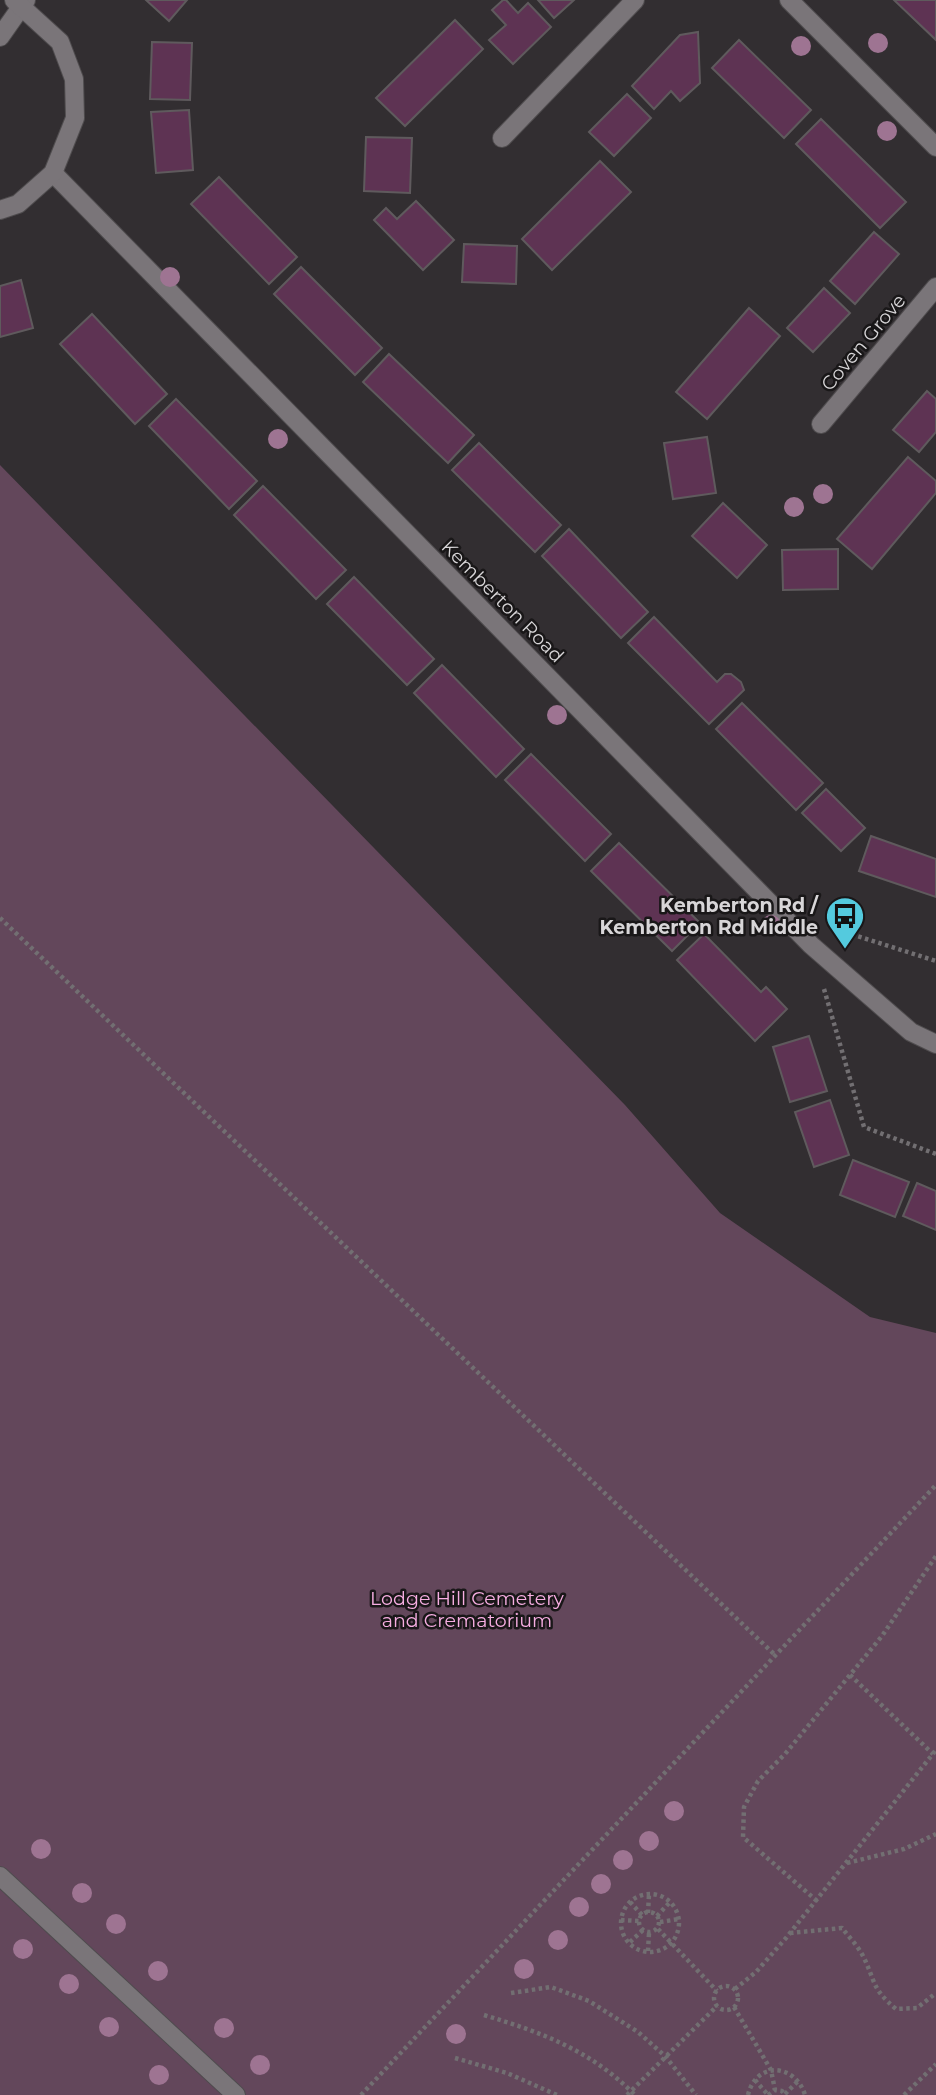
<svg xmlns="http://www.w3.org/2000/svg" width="936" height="2095" font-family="Montserrat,sans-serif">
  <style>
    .green { fill: #63475b }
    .building { fill: #5e3353; stroke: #5f5a5d; stroke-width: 2 }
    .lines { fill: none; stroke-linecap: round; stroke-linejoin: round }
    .minor-casing { stroke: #4f4c4e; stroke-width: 20 }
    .path { stroke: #726f72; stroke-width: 4.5; stroke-dasharray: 3.5 3.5; stroke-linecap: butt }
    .minor { stroke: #7a7579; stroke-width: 18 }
    .tree { fill: #9e7492 }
    .labels { text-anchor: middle; stroke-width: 5; stroke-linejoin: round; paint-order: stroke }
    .street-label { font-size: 19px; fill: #d8d6d8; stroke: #191718 }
    .poi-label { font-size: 19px; font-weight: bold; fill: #d8d6d8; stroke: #191718; text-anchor: end }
    .park-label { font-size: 19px; fill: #f7aee2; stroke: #191718 }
  </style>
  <rect width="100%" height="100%" fill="#322e31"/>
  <polygon class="green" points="0,465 625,1105 720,1213 870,1317 936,1333 936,2095 0,2095"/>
  <g class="building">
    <polygon points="146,0 187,0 169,21"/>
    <polygon points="503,0 506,0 518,13 528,3 551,27 513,64 489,40 506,25 492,10"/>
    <polygon points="538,0 574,0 554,18"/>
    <polygon points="894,0 936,0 936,40"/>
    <polygon points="455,20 483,49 405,126 376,98"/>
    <polygon points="698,32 700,83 680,101 671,91 654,109 632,86 680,35"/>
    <polygon points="739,40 811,110 784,138 712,68"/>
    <polygon points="152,42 192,43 190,100 150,99"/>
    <polygon points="627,94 651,118 614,156 589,132"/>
    <polygon points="189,110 193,170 156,173 151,112"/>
    <polygon points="821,119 906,202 880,228 796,144"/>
    <polygon points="366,137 412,138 410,193 364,191"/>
    <polygon points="600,161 631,192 552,270 522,239"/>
    <polygon points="219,177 297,257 269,284 191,204"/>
    <polygon points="416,201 454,240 423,270 374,220 386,208 397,219"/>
    <polygon points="874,232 899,254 855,304 830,281"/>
    <polygon points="464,244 517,246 516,284 462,282"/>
    <polygon points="301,267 382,348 355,375 274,294"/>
    <polygon points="21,280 33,328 0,337 0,286"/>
    <polygon points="824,288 850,313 813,352 787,328"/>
    <polygon points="749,308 780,336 707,419 676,392"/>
    <polygon points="92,314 167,394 135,424 60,344"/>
    <polygon points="389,354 474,435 448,463 363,382"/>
    <polygon points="927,391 936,399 936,432 919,452 893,430"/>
    <polygon points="176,399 257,481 229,509 149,426"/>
    <polygon points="707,437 716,493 673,499 664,443"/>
    <polygon points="479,443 561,525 535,552 452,470"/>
    <polygon points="908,457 936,481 936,493 872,569 837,539"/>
    <polygon points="263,486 346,570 316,599 234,515"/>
    <polygon points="723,503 767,545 737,578 692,536"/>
    <polygon points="569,529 648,612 621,638 542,556"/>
    <polygon points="838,549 838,589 783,590 782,550"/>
    <polygon points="354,577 434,659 407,685 327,604"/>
    <polygon points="654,617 717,682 725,674 731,674 741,682 744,690 709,724 628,643"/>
    <polygon points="442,665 524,749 496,777 414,693"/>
    <polygon points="742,703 823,783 796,810 716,729"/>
    <polygon points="531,754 611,834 585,861 505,780"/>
    <polygon points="826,789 865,828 841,851 802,813"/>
    <polygon points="871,836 936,859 936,897 859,871"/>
    <polygon points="619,843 700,923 672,951 591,871"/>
    <polygon points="704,934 761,992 766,987 787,1009 755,1041 677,960"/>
    <polygon points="809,1036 827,1091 790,1102 773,1047"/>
    <polygon points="830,1100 849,1155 814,1167 795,1112"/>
    <polygon points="853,1160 909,1182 895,1217 840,1195"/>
    <polygon points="917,1183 936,1191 936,1230 903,1216"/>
  </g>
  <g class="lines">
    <g class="minor-casing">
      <g id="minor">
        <polyline points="789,0 936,147"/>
        <polyline points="0,37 26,0"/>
        <polyline points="502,138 635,0"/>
        <polyline points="53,173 811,945 911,1032 936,1044"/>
        <polyline points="0,210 18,204 53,173 75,118 74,79 60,42 14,0"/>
        <polyline points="821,424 936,287"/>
        <polyline points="0,1876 236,2095"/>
      </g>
    </g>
    <g class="path">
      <polyline points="0,918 775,1655"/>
      <polyline points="832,931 835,929 936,961"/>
      <polyline points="824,989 864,1127 936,1154"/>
      <polyline points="850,1675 933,1754"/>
      <polyline points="847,1863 904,1849 936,1834"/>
      <circle cx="650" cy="1923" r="29"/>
      <polyline points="817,1901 743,1837 744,1807 758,1781 785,1754 882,1636 936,1556"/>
      <polyline points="630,1902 642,1915"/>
      <circle cx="649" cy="1922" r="10"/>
      <polyline points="648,1913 649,1894"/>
      <polyline points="657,1916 670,1902"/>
      <polyline points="621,1920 639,1921"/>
      <polyline points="660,1922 679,1919"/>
      <polyline points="658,1929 717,1991"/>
      <path d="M790,1933l52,-5c7,9 16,18 21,28 13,26 8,32 33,53l21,-1 19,-15"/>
      <polyline points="630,1942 643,1930"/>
      <polyline points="648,1951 649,1933"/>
      <circle cx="726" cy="1998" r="12"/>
      <polyline points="735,1989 756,1972 786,1938 936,1750"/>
      <polyline points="511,1993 551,1987 589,2001 638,2032 665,2056 696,2095"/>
      <polyline points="734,2007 771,2070 775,2090"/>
      <path d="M484,2015c59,18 106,35 151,80"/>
      <polyline points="455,2058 507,2073 557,2095"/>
      <polyline points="755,2080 768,2095"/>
      <polyline points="785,2094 799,2080"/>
      <polyline points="361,2095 936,1485"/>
      <polyline points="627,2095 717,2006"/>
      <path d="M748,2095c8,-34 47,-32 57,0"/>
      <polyline points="768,2095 775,2090 782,2091 786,2095"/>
      <polyline points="904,2095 936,2064"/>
    </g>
    <use href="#minor" class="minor"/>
  </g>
  <g class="tree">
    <circle cx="878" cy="43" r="10"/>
    <circle cx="801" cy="46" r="10"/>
    <circle cx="887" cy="131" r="10"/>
    <circle cx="170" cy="277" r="10"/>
    <circle cx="278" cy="439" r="10"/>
    <circle cx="823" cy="494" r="10"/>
    <circle cx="794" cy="507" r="10"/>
    <circle cx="557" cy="715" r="10"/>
    <circle cx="771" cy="925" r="10"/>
    <circle cx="674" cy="1811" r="10"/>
    <circle cx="649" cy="1841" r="10"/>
    <circle cx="41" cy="1849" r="10"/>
    <circle cx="623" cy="1860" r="10"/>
    <circle cx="601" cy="1884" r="10"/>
    <circle cx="82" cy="1893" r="10"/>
    <circle cx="579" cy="1907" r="10"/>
    <circle cx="116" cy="1924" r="10"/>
    <circle cx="558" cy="1940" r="10"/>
    <circle cx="23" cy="1949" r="10"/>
    <circle cx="524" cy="1969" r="10"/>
    <circle cx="158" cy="1971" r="10"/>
    <circle cx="69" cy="1984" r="10"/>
    <circle cx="109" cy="2027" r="10"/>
    <circle cx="224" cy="2028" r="10"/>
    <circle cx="456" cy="2034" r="10"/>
    <circle cx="260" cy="2065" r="10"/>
    <circle cx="159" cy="2075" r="10"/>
  </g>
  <defs>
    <g id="bus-pin" transform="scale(2.0125)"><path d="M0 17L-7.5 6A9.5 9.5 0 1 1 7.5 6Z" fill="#54cade" stroke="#191718"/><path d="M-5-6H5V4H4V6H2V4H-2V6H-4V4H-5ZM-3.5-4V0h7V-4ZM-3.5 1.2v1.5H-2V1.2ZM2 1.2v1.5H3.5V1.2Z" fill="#111"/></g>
  </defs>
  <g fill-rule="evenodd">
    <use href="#bus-pin" x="845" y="916"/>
  </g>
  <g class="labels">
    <g class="street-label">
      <text transform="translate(863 342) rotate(-50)" y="7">Coven Grove</text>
      <text transform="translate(503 601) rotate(45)" y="7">Kemberton Road</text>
    </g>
    <g class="poi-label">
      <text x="818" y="912">Kemberton Rd /<tspan x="818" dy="22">Kemberton Rd Middle</tspan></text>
    </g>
    <g class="park-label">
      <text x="467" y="1605">Lodge Hill Cemetery<tspan x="467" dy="22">and Crematorium</tspan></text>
    </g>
  </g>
</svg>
